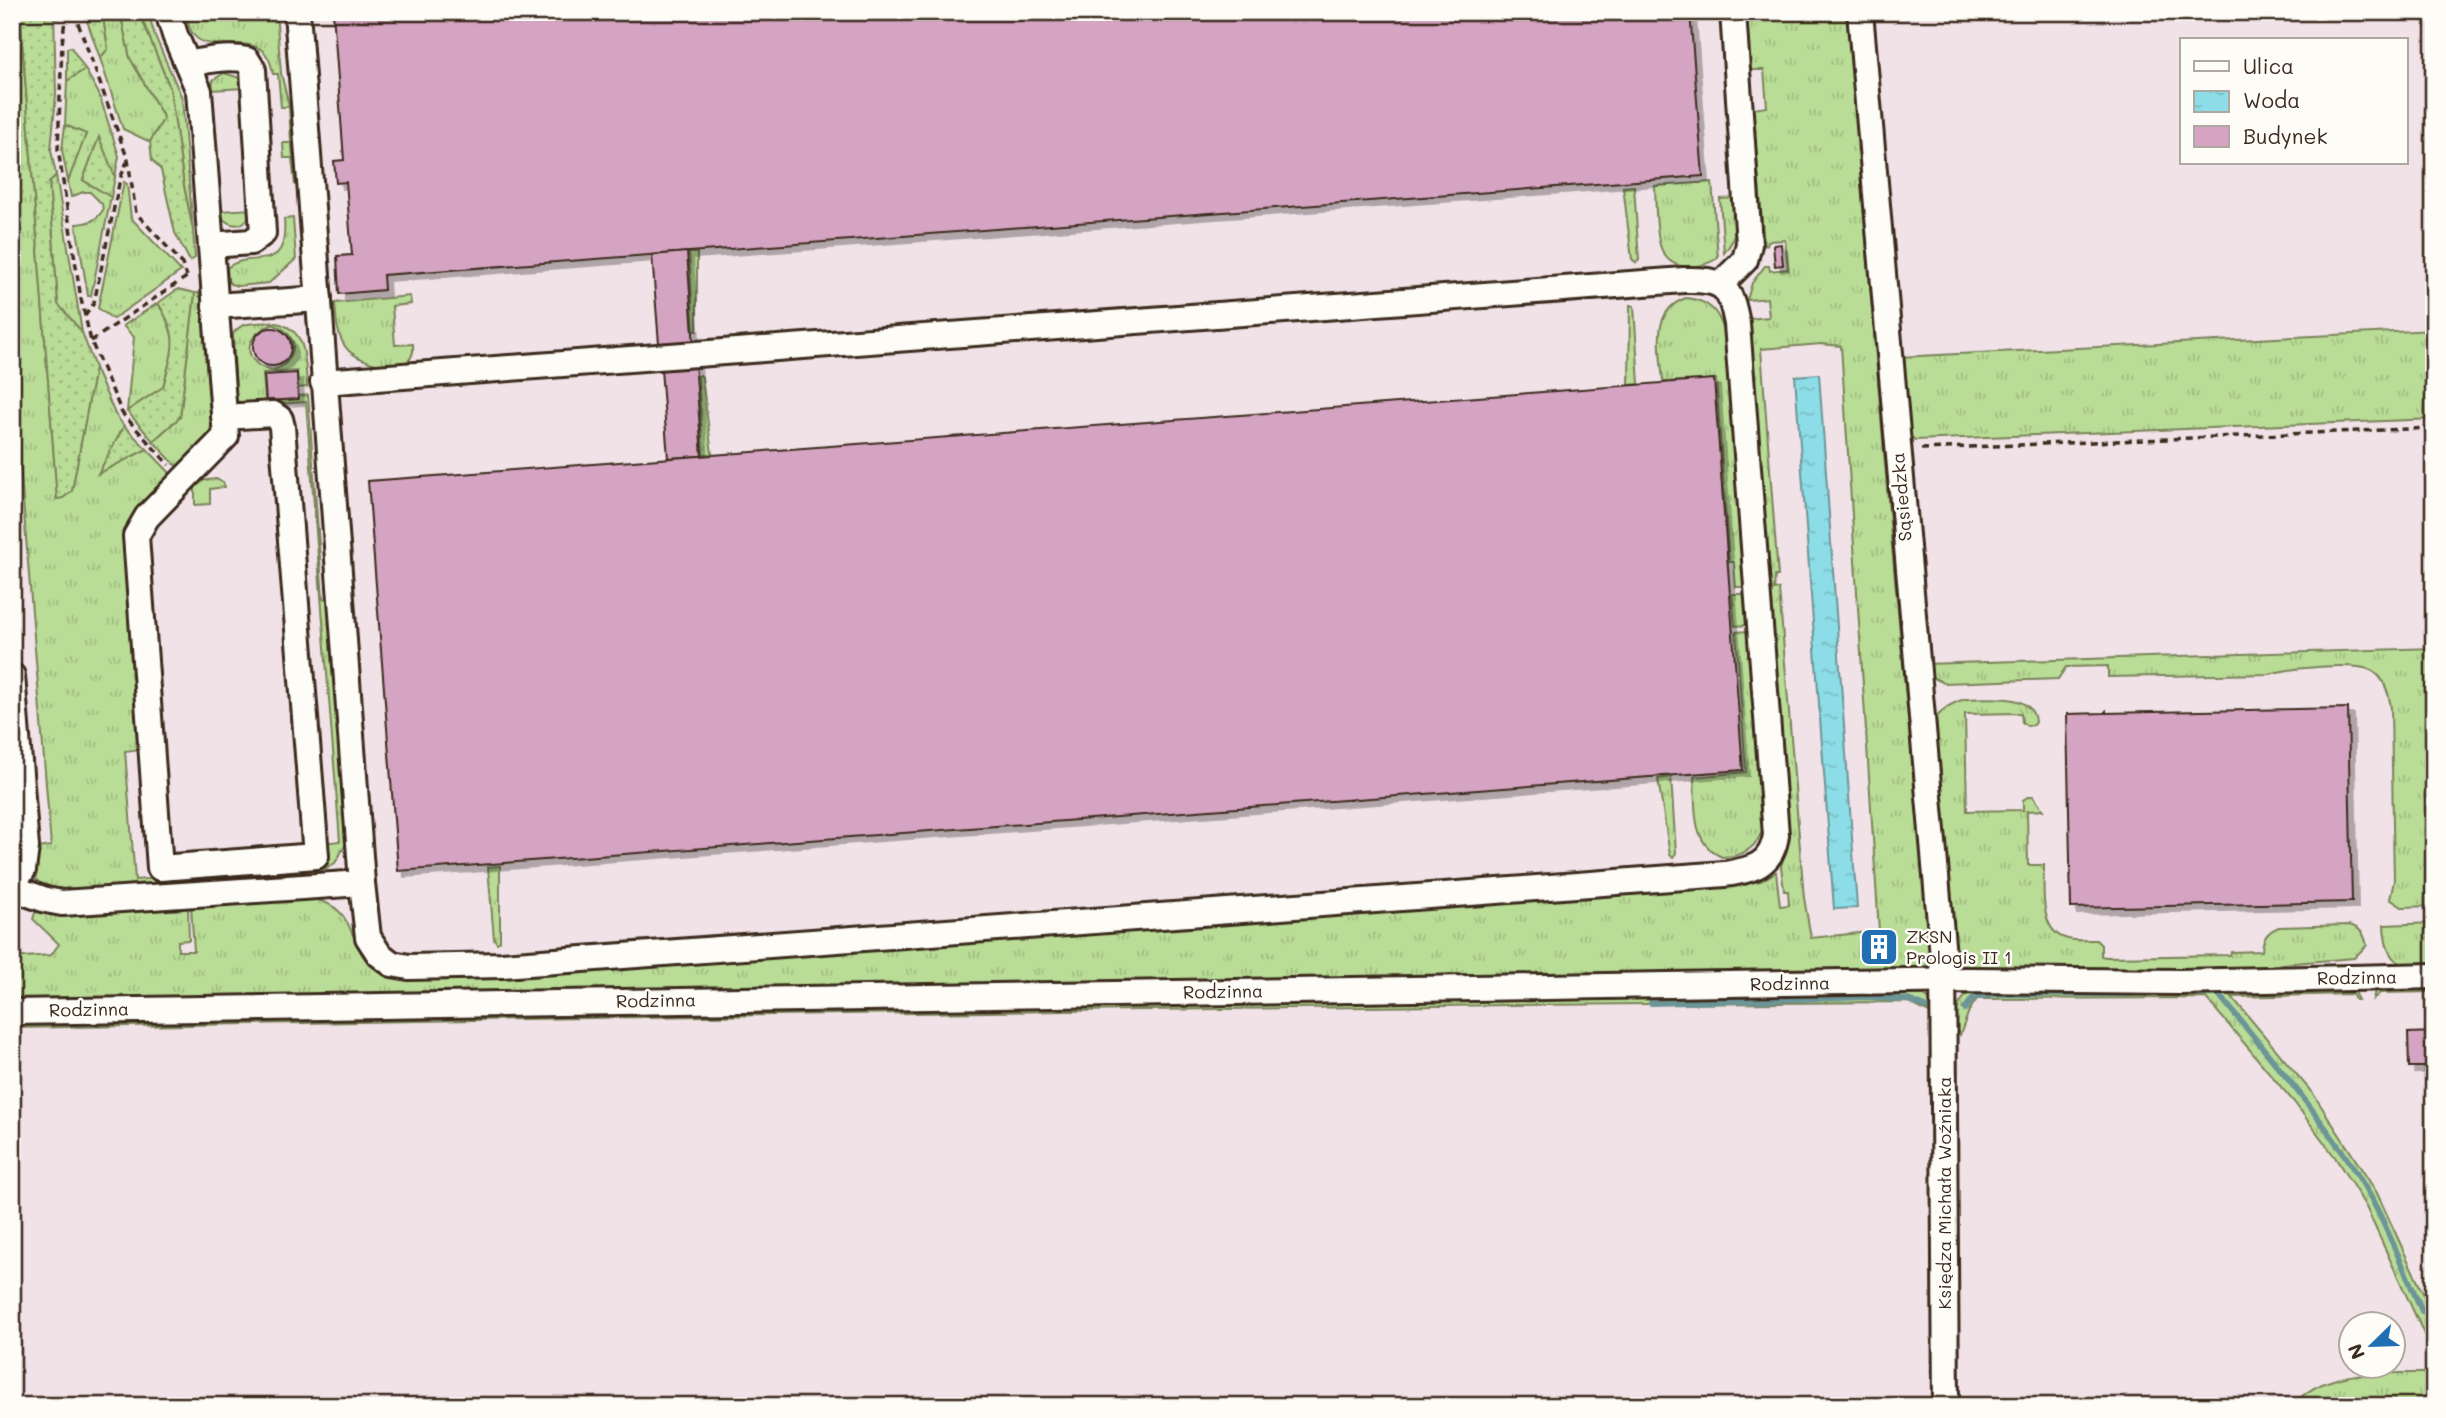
<svg xmlns="http://www.w3.org/2000/svg" width="2446" height="1418" font-family="Mali,sans-serif">
  <style>
    .grass { fill: url(#grass-tufts); stroke: #7a835a; stroke-width: 2; fill-rule: evenodd }
    .garden { fill: url(#garden-dots); stroke: #7a835a; stroke-width: 2 }
    .water { fill: url(#water-ripples); stroke: #6c9597; stroke-width: 2 }
    .lines { fill: none; stroke-linecap: round; stroke-linejoin: round }
    .stream { stroke: #6c9597; stroke-width: 6 }
    .building { fill: #d5a4c2; stroke: #3b2a1e; stroke-width: 2; filter: url(#shadow) }
    .minor-casing { stroke: #3b2a1e; stroke-width: 30 }
    .path { stroke: #3b2a1e; stroke-width: 3.5; stroke-dasharray: 7 5; stroke-linecap: butt }
    .minor { stroke: #fdfcf7; stroke-width: 24 }
    .labels { text-anchor: middle; stroke-width: 5; stroke-linejoin: round; paint-order: stroke }
    .street-label { font-size: 18px; fill: #3b2a1e; stroke: #fdfcf7 }
    .poi-label { font-size: 18px; fill: #3b2a1e; stroke: #fdfcf7; text-anchor: start }
  </style>
  <defs>
    <pattern id="grass-tufts" width="24" height="20" patternUnits="userSpaceOnUse" patternTransform="scale(1.75)"><rect width="24" height="20" fill="#b9dc96"/><path d="M3 7l-1-3M5 7V3M7 7l1-3M15 17l-1-3M17 17v-4M19 17l1-3" fill="none" stroke="#a0bd81"/></pattern>
    <pattern id="garden-dots" width="8" height="8" patternUnits="userSpaceOnUse" patternTransform="scale(1.75)"><rect width="8" height="8" fill="#b9dc96"/><path d="M2 2h.1M6 6h.1" fill="none" stroke="#a0bd81" stroke-width="1.8" stroke-linecap="round"/></pattern>
    <pattern id="water-ripples" width="26" height="14" patternUnits="userSpaceOnUse" patternTransform="scale(1.75)"><rect width="26" height="14" fill="#8cdde7"/><path d="M2 4q2-2 4 0t4 0M15 11q2-2 4 0t4 0" fill="none" stroke="#7abec6"/></pattern>
    <filter id="shadow"><feDropShadow dx="6" dy="6" stdDeviation="0" flood-color="#0004"/></filter>
  </defs>
  <rect width="100%" height="100%" fill="#f1e2e7"/>
  <filter id="ink" filterUnits="userSpaceOnUse"><feTurbulence type="fractalNoise" baseFrequency=".0143" numOctaves="2"/><feDisplacementMap in="SourceGraphic" scale="14" xChannelSelector="R" yChannelSelector="G"/><feConvolveMatrix kernelMatrix="1 2 1 2 8 2 1 2 1" color-interpolation-filters="sRGB"/></filter>
  <g filter="url(#ink)">
    <g class="grass">
      <path d="M12,12h8l37,486 15,-8 23,-122 20,46 9,12 -25,47 48,-24 26,27 -48,53 16,220 -16,2 10,129 190,-14 -1,-23 16,-2 -34,-439 -54,4 -16,-5 -3,-67c9,-14 24,-10 39,-12v3c-16,5 -32,22 -16,38 25,24 60,-25 16,-39l5,-1c31,7 28,38 30,64l-9,1 -1,-17 -34,2 2,28 34,-2v-3l9,-1 15,204h5l18,245 -11,19 -17,10 -250,19c-11,-1 -33,-4 -34,-20 0,-7 4,-16 4,-24l13,-2 -39,-481z"/>
      <polygon points="102,12 120,12 130,58 164,118 150,142 123,129 100,58 108,49"/>
      <polygon points="139,12 148,12 155,36 182,98 193,230 184,186 170,88"/>
      <path d="M192,12l23,6 27,-6h34l5,61 8,33 6,80 -3,-28h-8l-1,-15h8l-2,-36h-8l-3,-33h-5c-8,-62 -79,2 -86,-58z"/>
      <path d="M1746,12h101l45,535 38,406 -1,9 -7,8 -1910,34v-46l39,-3 8,-11 -26,-25 2,-6 5,-2 31,5 117,-9 1,33 -11,1v10h16l-3,-45 118,-8c58,9 31,59 80,78l1344,-91 28,-4 15,-9 4,34 9,-1 -1,-14h-4l-3,-25 7,-23 -40,-524 21,-2 -2,-19 -20,2 5,-17 13,-17h4l1,5 18,-2 -3,-29 -17,1 -1,4 -3,1 -11,-137 14,-2 -3,-37h-14zM1821,344l20,2 38,585 -68,7 -7,-40 -25,-309 -5,1 1,-14h3l-17,-227zM1884,942v9h-25v-8z"/>
      <path d="M85,69l14,25 20,62 -4,21 -16,-39 -16,42 28,17 -20,99h-3l-12,-72c13,-1 20,-3 27,-14l-1,-6 -12,-12h-7l-12,5 -3,-16 18,-47 -21,-9 2,-44z"/>
      <polygon points="224,73 240,78 243,88 212,90 213,80"/>
      <polygon points="56,175 82,332 58,305 49,182"/>
      <polygon points="124,182 127,184 131,218 181,271 113,319 98,308"/>
      <path d="M1712,182l6,76c-18,11 -48,15 -57,-10 -6,-16 -5,-45 -6,-62z"/>
      <polygon points="1634,186 1639,260 1636,263 1632,259 1623,187"/>
      <path d="M1736,198c1,21 3,38 -12,55l-4,-54z"/>
      <path d="M252,209c-4,17 -18,21 -31,8v-6z"/>
      <path d="M293,218l3,41 -27,24 -31,3 -7,-2 -3,-3 -1,-13c24,-20 62,10 57,-49z"/>
      <polygon points="689,253 697,253 697,331 694,331"/>
      <polygon points="195,293 199,293 199,296 204,296 213,420 208,437 179,469 153,441 180,417"/>
      <path d="M410,296l1,8 -19,2 3,39 18,-1c0,3 1,7 -1,11 -9,22 -52,7 -64,-5 -11,-12 -12,-31 -13,-47z"/>
      <path d="M1686,298c22,2 33,13 38,34l20,255h-8l-2,-25h-5l-13,-183 -53,3c-2,-30 -14,-71 23,-84z"/>
      <polygon points="158,303 165,315 175,343 163,387 127,411 134,337 123,326"/>
      <polygon points="1630,305 1634,306 1639,384 1629,385"/>
      <polygon points="2434,330 2434,419 1915,440 1905,432 1899,357"/>
      <polygon points="700,375 702,377 712,454 703,454 698,376"/>
      <polygon points="216,479 223,482 225,487 210,489 210,504 195,505 195,485 199,481"/>
      <polygon points="1732,594 1744,594 1747,625 1735,626"/>
      <path d="M1748,631l15,197c-6,20 -20,29 -41,29 -32,-14 -26,-50 -28,-80l52,-5 -10,-140z"/>
      <path d="M2434,648v258l-32,1 -12,-8 4,-18 -3,-173c-2,-14 -6,-31 -20,-38 -19,-8 -81,-2 -101,4l-162,3v-11l-42,1 -8,12 -114,4 -14,-7 -5,-12z"/>
      <path d="M1965,699c22,0 68,-8 70,23l-2,3 -6,1 -5,-4 -1,-9 -56,1 2,97 56,-1v-10l6,-4h4l10,14 -16,1 1,54h16c0,22 -6,68 24,74 8,2 19,1 28,1l5,5v11l5,1 124,-2 1,-3 31,-1c1,-12 4,-19 17,-24l70,-2c12,3 15,9 18,20l-13,13 -72,6 -32,6 -278,-1c-10,-3 -14,-7 -19,-17l-20,-228c7,-14 16,-20 32,-25z"/>
      <polygon points="1671,777 1676,853 1673,857 1670,855 1658,779"/>
      <polygon points="500,866 500,941 497,943 494,939 488,867"/>
      <path d="M2434,923v43c-36,1 -48,-2 -50,-41z"/>
      <polygon points="2434,985 2434,992 2380,993 2373,999 2375,991 2383,987"/>
      <path d="M2349,989l5,3 4,8h-3l-3,-6 -120,3 82,98 63,98 57,124v39l-68,-149 -31,-50 -41,-55 -88,-104 -229,1 -8,12 -9,24 -5,-7c0,-15 2,-26 15,-36z"/>
      <polygon points="1902,992 1923,995 1932,1002 1933,1015 1908,1002 1509,1005 706,1016 12,1028 12,1020"/>
      <path d="M2434,1373v33h-142c34,-40 94,-32 142,-33z"/>
    </g>
    <g class="garden">
      <polygon points="20,12 54,12 56,95 51,150 56,175 49,183 58,304 82,332 95,368 72,491 63,498 57,499"/>
      <polygon points="84,12 102,12 108,49 100,58"/>
      <polygon points="120,12 139,12 170,88 184,186 193,230 195,258 190,261 175,233 161,170 152,160 150,142 164,118 130,58"/>
      <polygon points="71,47 85,69 67,81 67,48"/>
      <polygon points="65,125 86,134 68,181 62,150"/>
      <polygon points="99,137 115,177 111,197 83,180"/>
      <path d="M178,289l17,4 -15,124 -27,24 -26,-30 36,-24c10,-38 17,-49 -5,-84z"/>
      <polygon points="124,426 147,449 98,474"/>
    </g>
    <polygon class="water" points="1819,374 1857,908 1834,909 1795,376"/>
    <g class="lines">
      <g class="stream">
        <polyline points="2198,994 2217,994"/>
        <path d="M2221,997c51,63 107,126 148,197 20,37 36,78 53,117"/>
        <polyline points="1651,1003 1866,997 1908,1000 1928,1008"/>
        <polyline points="1965,1009 1974,997 1996,994 2132,994"/>
        <polyline points="2433,1335 2434,1336"/>
      </g>
    </g>
    <g class="building">
      <polygon points="333,12 1690,12 1703,176 383,275 384,290 339,294 337,256 352,255 346,182 336,183 334,161 344,160"/>
      <polygon points="1781,244 1783,265 1775,266 1773,245"/>
      <polygon points="687,252 702,456 668,458 652,255"/>
      <circle cx="272" cy="347" r="19"/>
      <polygon points="297,373 298,399 266,401 264,375"/>
      <polygon points="1714,379 1743,770 398,871 368,481"/>
      <polygon points="2348,708 2352,902 2071,908 2067,714 2104,713 2106,711 2106,713"/>
      <polygon points="2434,1032 2434,1067 2409,1067 2408,1033"/>
      <polygon points="2432,1067 2434,1067 2434,1144"/>
    </g>
    <g class="lines">
      <g class="minor-casing">
        <g id="minor">
          <polyline points="168,12 175,35 199,91 223,402 226,436 147,517 136,536 160,868 316,856 282,427 280,419 273,414 224,417"/>
          <path d="M297,12c23,290 42,580 65,871l6,54 11,17 13,10 17,3 93,-2 1223,-91c26,-4 47,-8 51,-39l-39,-511c-7,-38 -13,-45 -53,-44l-1361,102"/>
          <polyline points="1860,12 1943,956 1946,1406"/>
          <path d="M188,64c19,-4 40,-8 59,-4l6,10 10,163 -12,9 -40,3"/>
          <polyline points="1721,284 1745,260 1749,244 1733,12"/>
          <polyline points="215,306 319,299"/>
          <polyline points="12,676 26,847 23,870 12,885"/>
          <polyline points="12,888 46,900 62,903 362,883"/>
          <polyline points="12,1012 1968,980 2181,982 2434,976"/>
        </g>
      </g>
      <g class="path">
        <polyline points="66,12 62,44 58,149 81,299 91,341 122,413 169,465"/>
        <polyline points="74,12 128,160 136,213 181,262 187,276"/>
        <polyline points="85,316 94,303 120,179 127,162"/>
        <polyline points="91,341 188,276"/>
        <polyline points="1921,449 2434,428"/>
      </g>
      <use href="#minor" class="minor"/>
    </g>
  </g>
  <defs>
    <g id="building-square" transform="scale(2.0125)"><rect x="-9" y="-9" width="18" height="18" rx="4" fill="#1f6fb2" stroke="#fdfcf7"/><path d="M-4-6H4V6H1V3H-1V6H-4ZM-2.5-4.3h1.7v1.8h-1.7ZM.8-4.3h1.7v1.8H.8ZM-2.5-1h1.7V.8h-1.7ZM.8-1h1.7V.8H.8Z" fill="#fff"/></g>
  </defs>
  <g fill-rule="evenodd">
    <use href="#building-square" x="1879" y="947"/>
  </g>
  <g class="labels">
    <g class="street-label">
      <text transform="translate(1902 497) rotate(-95)" y="6">Sąsiedzka</text>
      <text transform="translate(2357 978) rotate(-1)" y="6">Rodzinna</text>
      <text transform="translate(1790 984) rotate(-1)" y="6">Rodzinna</text>
      <text transform="translate(1223 992) rotate(-1)" y="6">Rodzinna</text>
      <text transform="translate(656 1001) rotate(-1)" y="6">Rodzinna</text>
      <text transform="translate(89 1010) rotate(-1)" y="6">Rodzinna</text>
      <text transform="translate(1945 1193) rotate(-90)" y="6">Księdza Michała Woźniaka</text>
    </g>
    <g class="poi-label">
      <text x="1906" y="943">ZKSN<tspan x="1906" dy="21">Prologis II 1</tspan></text>
    </g>
  </g>
  <rect width="2446" height="1418" fill="none" stroke="#fdfcf7" stroke-width="42"/>
  <rect x="21" y="21" width="2404" height="1376" fill="none" stroke="#3b2a1e" stroke-width="2.5" filter="url(#ink)"/>
  <rect x="2180" y="38" width="228" height="126" fill="#fdfcf7" stroke="#afa8a0" stroke-width="2"/>
  <rect x="2194" y="61" width="35" height="10" fill="#fdfcf7" stroke="#afa8a0" stroke-width="2"/>
  <text x="2243" y="74" font-size="21" fill="#3b2a1e">Ulica</text>
  <rect x="2194" y="91" width="35" height="21" fill="url(#water-ripples)" stroke="#afa8a0" stroke-width="2"/>
  <text x="2243" y="108" font-size="21" fill="#3b2a1e">Woda</text>
  <rect x="2194" y="126" width="35" height="21" fill="#d5a4c2" stroke="#afa8a0" stroke-width="2"/>
  <text x="2243" y="144" font-size="21" fill="#3b2a1e">Budynek</text>
  <g transform="translate(2372 1345) rotate(247)"><circle r="33" fill="#fdfcf7" stroke="#afa8a0" stroke-width="2"/>
  <path d="M0-5L12 26L0 18L-12 26Z" fill="#1f6fb2"/>
  <text y="-10" font-size="19" font-weight="bold" text-anchor="middle" fill="#3b2a1e">N</text>
  </g>
</svg>
